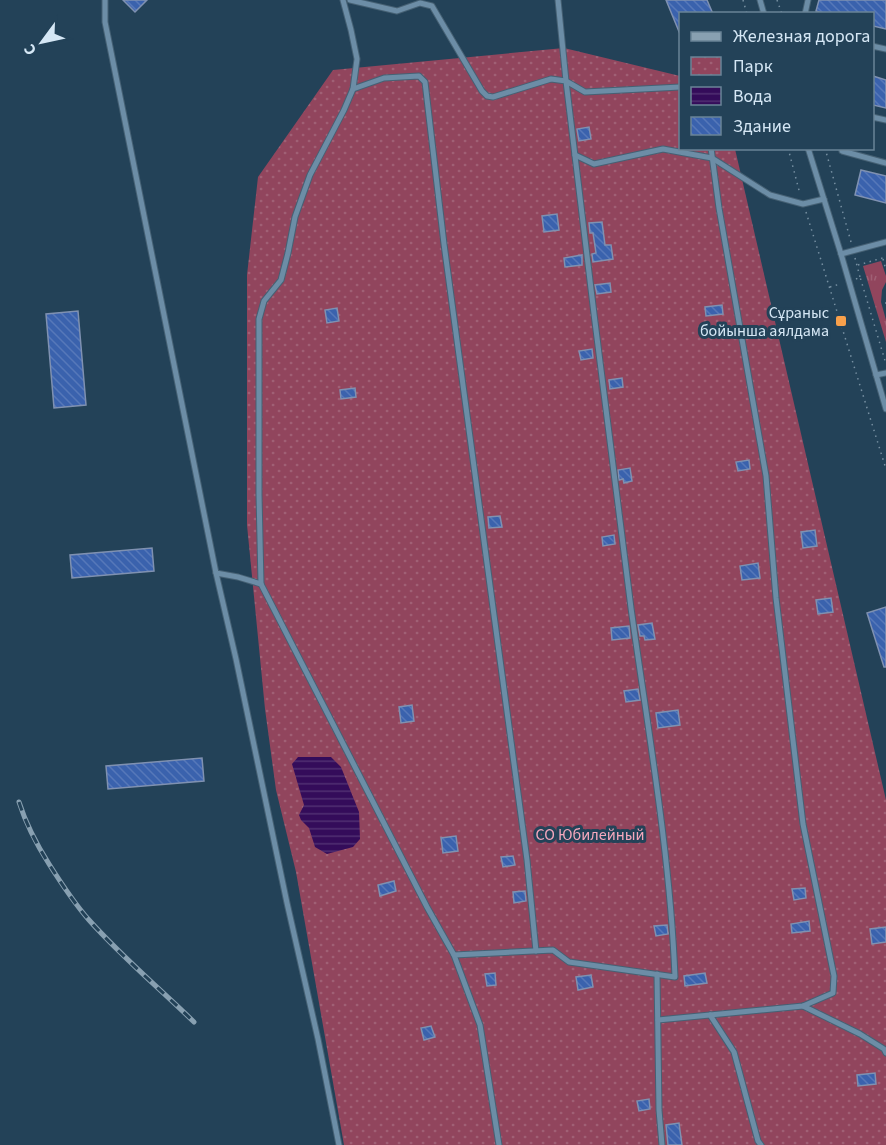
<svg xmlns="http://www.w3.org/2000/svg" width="886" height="1145" font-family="'Source Sans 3',sans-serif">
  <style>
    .grass { fill: url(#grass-tufts) }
    .park { fill: url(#park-dots) }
    .water { fill: url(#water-rules) }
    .building { fill: url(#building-back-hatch); stroke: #7f91b1; stroke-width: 1.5 }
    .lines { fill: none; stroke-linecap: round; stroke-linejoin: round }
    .service-casing { stroke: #466174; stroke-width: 7 }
    .path { stroke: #7790a2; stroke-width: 1.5; stroke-dasharray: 1.5 4.5; stroke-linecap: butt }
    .service { stroke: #6c8da6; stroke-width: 5 }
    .rail-casing { stroke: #88a0b1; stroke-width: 5 }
    .rail { stroke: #234258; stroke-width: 3; stroke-dasharray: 9; stroke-linecap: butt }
    .poi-dot { fill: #f8a04b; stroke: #234258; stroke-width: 2 }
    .labels { text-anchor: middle; stroke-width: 6; stroke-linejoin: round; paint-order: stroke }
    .poi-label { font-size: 16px; fill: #d5e7f5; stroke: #234258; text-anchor: end }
    .park-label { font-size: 16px; fill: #f6a8bd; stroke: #234258 }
  </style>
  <defs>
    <pattern id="grass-tufts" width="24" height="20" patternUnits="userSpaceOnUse" patternTransform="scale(1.5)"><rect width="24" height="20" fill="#91455d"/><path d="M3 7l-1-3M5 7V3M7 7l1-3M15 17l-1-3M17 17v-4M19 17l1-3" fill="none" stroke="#a06075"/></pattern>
    <pattern id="park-dots" width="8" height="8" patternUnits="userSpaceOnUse" patternTransform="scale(1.5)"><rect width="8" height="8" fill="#91455d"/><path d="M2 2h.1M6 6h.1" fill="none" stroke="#a06075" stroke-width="1.8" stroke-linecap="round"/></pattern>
    <pattern id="water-rules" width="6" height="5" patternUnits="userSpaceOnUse" patternTransform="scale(1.5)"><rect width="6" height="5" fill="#340c5a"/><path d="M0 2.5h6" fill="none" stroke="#502f72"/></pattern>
    <pattern id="building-back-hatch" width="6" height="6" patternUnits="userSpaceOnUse" patternTransform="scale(1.5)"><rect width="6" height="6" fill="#3a62ad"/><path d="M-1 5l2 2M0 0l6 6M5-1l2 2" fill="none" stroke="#5678b9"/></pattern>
  </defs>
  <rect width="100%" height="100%" fill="#234258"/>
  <polygon class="grass" points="881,261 886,276 886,282 882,290 881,302 886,320 886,342 863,266"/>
  <polygon class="park" points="564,48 680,76 680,148 735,149 886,800 886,1145 344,1145 296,872 276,790 265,709 247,525 247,275 258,177 333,70"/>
  <polygon class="water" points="298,757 331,757 341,767 359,812 360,839 353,847 327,854 315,847 309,828 301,820 299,815 304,805 292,764"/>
  <g class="building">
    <polygon points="123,0 147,0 135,12"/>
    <polygon points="666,0 707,0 713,14 681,14 680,34"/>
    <polygon points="819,0 886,0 886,29 873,26 873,14 825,14 816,11"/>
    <polygon points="873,76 886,80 886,108 873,105"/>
    <polygon points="589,127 591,139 579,141 577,129"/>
    <polygon points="861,170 886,176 886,203 855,195"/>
    <polygon points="557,214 559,230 544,232 542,216"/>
    <polygon points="602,222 605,245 611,245 613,259 593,262 592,254 596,253 593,233 590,233 589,223"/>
    <polygon points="582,255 582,265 565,267 564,258"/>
    <polygon points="610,283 611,292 597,294 595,285"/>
    <polygon points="722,305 723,314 706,316 705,307"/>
    <polygon points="337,308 339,321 327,323 325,310"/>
    <polygon points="78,311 86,405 54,408 46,314"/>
    <polygon points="592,349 593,358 581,360 579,351"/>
    <polygon points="622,378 623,387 610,389 609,380"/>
    <polygon points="355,388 356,397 341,399 340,390"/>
    <polygon points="749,460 750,469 738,471 736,462"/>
    <polygon points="630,468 632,481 624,483 623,479 619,480 618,470"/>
    <polygon points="500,516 502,527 489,528 488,517"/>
    <polygon points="815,530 817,546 803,548 801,532"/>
    <polygon points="614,535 615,544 603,546 602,537"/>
    <polygon points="152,548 154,571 72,578 70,555"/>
    <polygon points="758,563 760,578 742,580 740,566"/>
    <polygon points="831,598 833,612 818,614 816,600"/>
    <polygon points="886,607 886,667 884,667 867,613"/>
    <polygon points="652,623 655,639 645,640 644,636 640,636 638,625"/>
    <polygon points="629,626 630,638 612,640 611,628"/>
    <polygon points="638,689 640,700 626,702 624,691"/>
    <polygon points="412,705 414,721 401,723 399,707"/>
    <polygon points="678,710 680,725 658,728 656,713"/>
    <polygon points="202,758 204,781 108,789 106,766"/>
    <polygon points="456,836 458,851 443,853 441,838"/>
    <polygon points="513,856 515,865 503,867 501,857"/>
    <polygon points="394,881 396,891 380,896 378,885"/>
    <polygon points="805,888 806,898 794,900 792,889"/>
    <polygon points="525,891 526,901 514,903 513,892"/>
    <polygon points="809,921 810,931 792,933 791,924"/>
    <polygon points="667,925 668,934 656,936 654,926"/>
    <polygon points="886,927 886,942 872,944 870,929"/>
    <polygon points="495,973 496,985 487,986 485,974"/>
    <polygon points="705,973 707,983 685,986 684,976"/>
    <polygon points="591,975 593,987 578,990 576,977"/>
    <polygon points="431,1026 435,1037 424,1040 421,1028"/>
    <polygon points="875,1073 876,1084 858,1086 857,1075"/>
    <polygon points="649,1099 650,1109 639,1111 637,1101"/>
    <polygon points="679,1123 682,1145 668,1145 666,1125"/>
  </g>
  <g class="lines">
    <g class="service-casing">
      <g id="service">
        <polyline points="105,0 105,22 216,573 238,577 261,584 427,907 454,955 480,1025 499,1145"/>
        <polyline points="343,0 351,30 357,59 353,89"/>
        <path d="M350,0l47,11 23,-8 12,3 50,85 5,5 6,1 58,-18 15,2c21,176 42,351 65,527 17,122 39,245 44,369l-106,-15 -16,-12 -99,5"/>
        <polyline points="558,0 566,81 585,92 680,87"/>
        <polyline points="760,0 764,14"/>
        <polyline points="805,14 808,0"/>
        <polyline points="872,46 886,49"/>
        <polyline points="872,117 886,120"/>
        <polyline points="808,148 841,254 886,409"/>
        <polyline points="843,148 842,151 886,163"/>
        <polyline points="575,155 594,164 663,149 712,158 770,195 803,204 824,199"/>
        <polyline points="841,254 886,242"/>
        <polyline points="876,375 886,373"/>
        <polyline points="216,573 236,659 287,903 318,1039 339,1145"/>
        <polyline points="261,584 259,494 259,319 264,301 281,280 288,253 295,217 310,175 344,110 353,89 384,78 419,76 425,82 444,244 527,860 536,951"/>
        <polyline points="657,974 659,1110 662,1145"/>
        <polyline points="803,1006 860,1034 884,1049 886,1053"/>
        <polyline points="710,1015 734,1052 758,1141 761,1145"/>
        <polyline points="658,1020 803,1006 833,993 834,976 803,824 776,598 766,476 719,208 711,148"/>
      </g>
    </g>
    <g class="path">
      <polyline points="743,0 747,14"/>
      <polyline points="777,0 782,14"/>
      <polyline points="788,148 800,194"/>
      <polyline points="825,148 851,242"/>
      <polyline points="806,212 886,469"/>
      <polyline points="855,258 860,277"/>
      <polyline points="883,259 886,270"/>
      <polyline points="858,265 886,257"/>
      <polyline points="856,279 860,277 886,364"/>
      <polyline points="830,287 840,284"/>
      <polyline points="885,303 886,303"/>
    </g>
    <use href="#service" class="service"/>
    <g class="rail-casing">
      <path id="rail" d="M19,802c7,22 18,43 30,62 12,19 25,39 40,56 32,36 70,68 105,102"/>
    </g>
    <use href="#rail" class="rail"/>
  </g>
  <rect class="poi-dot" x="835" y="315" width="12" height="12" rx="3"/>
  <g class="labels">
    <g class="poi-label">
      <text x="829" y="318">Сұраныс<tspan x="829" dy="18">бойынша аялдама</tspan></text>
    </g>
    <g class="park-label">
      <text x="590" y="840">СО Юбилейный</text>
    </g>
  </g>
  <rect x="679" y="12" width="195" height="138" fill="#234258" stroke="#6a8497" stroke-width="1.5"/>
  <rect x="691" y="32" width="30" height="9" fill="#88a0b1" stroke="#6a8497" stroke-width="1.5"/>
  <text x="733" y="42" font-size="18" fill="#d5e7f5">Железная дорога</text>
  <rect x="691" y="57" width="30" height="18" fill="url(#park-dots)" stroke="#6a8497" stroke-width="1.5"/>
  <text x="733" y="72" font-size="18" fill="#d5e7f5">Парк</text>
  <rect x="691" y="87" width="30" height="18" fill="url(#water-rules)" stroke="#6a8497" stroke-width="1.5"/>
  <text x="733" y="102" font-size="18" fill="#d5e7f5">Вода</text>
  <rect x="691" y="117" width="30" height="18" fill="url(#building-back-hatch)" stroke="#6a8497" stroke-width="1.5"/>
  <text x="733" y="132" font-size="18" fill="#d5e7f5">Здание</text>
  <g transform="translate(42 42) rotate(237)" stroke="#234258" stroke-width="4.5" paint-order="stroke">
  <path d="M0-4.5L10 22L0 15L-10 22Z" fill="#d5e7f5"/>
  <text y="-9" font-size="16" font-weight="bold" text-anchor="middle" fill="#d5e7f5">С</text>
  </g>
</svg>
